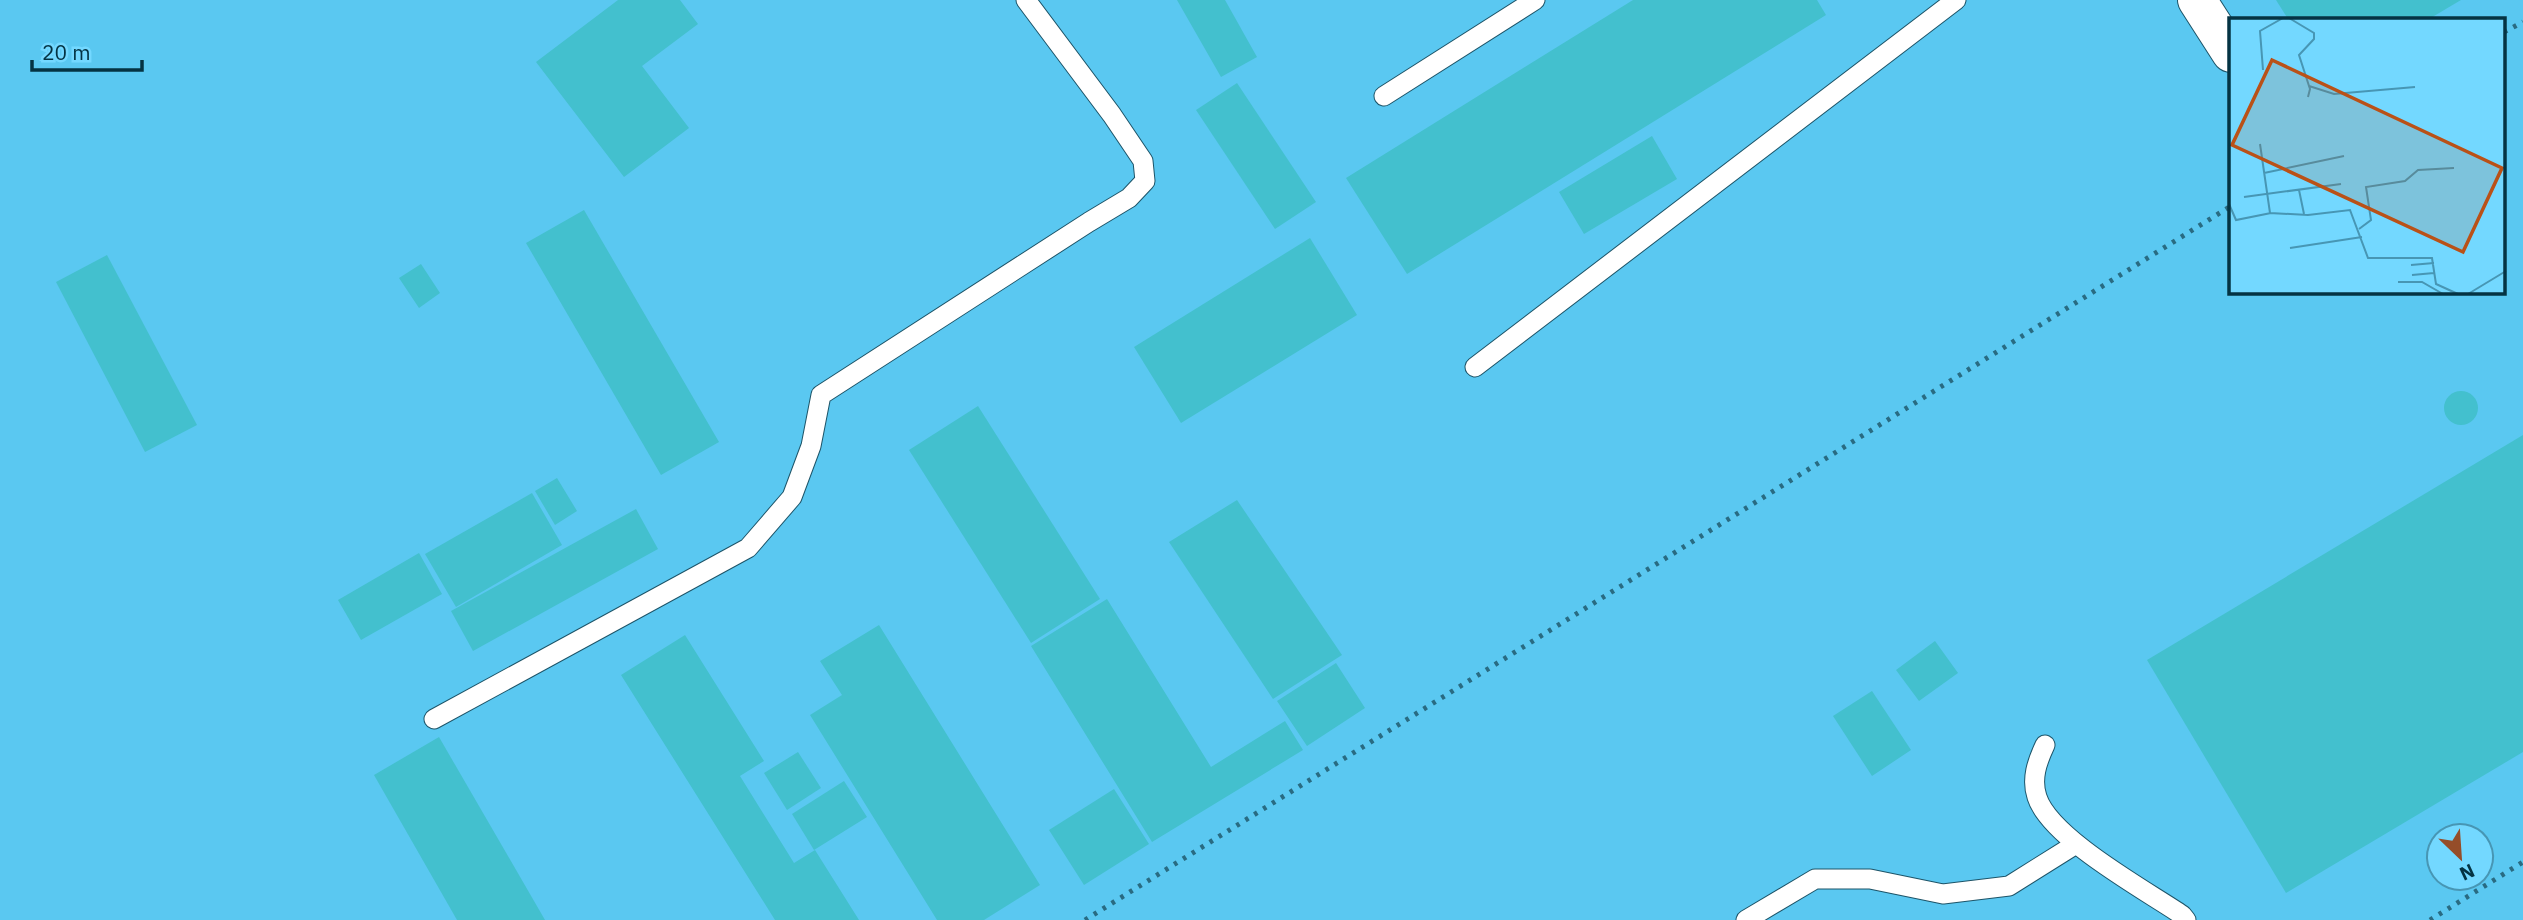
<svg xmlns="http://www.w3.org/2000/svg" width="2523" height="920" font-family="'IBM Plex Sans',sans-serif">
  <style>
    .built { fill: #5ac8f1; fill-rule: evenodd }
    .building { fill: #43c0ce }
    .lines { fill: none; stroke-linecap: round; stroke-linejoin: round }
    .lane-casing { stroke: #1d5468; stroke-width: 21 }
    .street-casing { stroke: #1d5468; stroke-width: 40 }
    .lane { stroke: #fff; stroke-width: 19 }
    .street { stroke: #fff; stroke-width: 38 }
    .rail { stroke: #296b82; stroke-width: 5; stroke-dasharray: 3.5 7; stroke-linecap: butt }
    .inset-road { fill: none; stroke: #4796b4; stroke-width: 2 }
    .view { fill: #ba5117; fill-opacity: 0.15; stroke: #ba5117; stroke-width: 3.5 }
    .inset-edge { fill: none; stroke: #043343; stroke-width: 3.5 }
  </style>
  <rect width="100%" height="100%" fill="#73d8ff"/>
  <path class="built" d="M0,0h2523v920h-2523zM2231,19h273v273h-273zM2439,836h42v42h-42z"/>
  <g class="building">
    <polygon points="618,0 680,0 698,24 642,66 689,128 624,177 536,62"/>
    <polygon points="1177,0 1225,0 1257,57 1221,77"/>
    <polygon points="1633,0 1817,0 1826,15 1407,274 1346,178"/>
    <polygon points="2276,0 2461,0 2429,19 2288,19"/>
    <polygon points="1237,83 1316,202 1275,229 1196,110"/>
    <polygon points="1652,136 1677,179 1584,234 1559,192"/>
    <polygon points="584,210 719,442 661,475 526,243"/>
    <polygon points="1310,238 1357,315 1181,423 1134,347"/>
    <polygon points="107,255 197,425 145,452 56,282"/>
    <polygon points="421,264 440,293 419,308 399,278"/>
    <circle cx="2461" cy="408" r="17"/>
    <polygon points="978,406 1100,599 1031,643 909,450"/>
    <polygon points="2523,435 2523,752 2286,893 2147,660"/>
    <polygon points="557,478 577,511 555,525 535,491"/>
    <polygon points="532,493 562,545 456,607 425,554"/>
    <polygon points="1237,500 1342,655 1273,699 1169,542"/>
    <polygon points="636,509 658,549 473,651 451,611"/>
    <polygon points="419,553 442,594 361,640 338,600"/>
    <polygon points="1107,599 1211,767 1285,721 1303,750 1152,842 1031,646"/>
    <polygon points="879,625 1040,885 984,920 937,920 810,715 842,695 820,661"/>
    <polygon points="685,635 764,761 740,776 794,863 815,850 859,920 775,920 621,675"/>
    <polygon points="1935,641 1958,673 1919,701 1896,670"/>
    <polygon points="1336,663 1365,708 1307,746 1277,701"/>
    <polygon points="1872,691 1911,750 1872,776 1833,716"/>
    <polygon points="439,737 545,920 457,920 374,775"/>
    <polygon points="798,752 821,788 787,810 764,773"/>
    <polygon points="844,781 867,817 814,850 792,814"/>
    <polygon points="1114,789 1149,844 1084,885 1049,830"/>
  </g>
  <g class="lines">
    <g class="lane-casing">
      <g id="lane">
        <polyline points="1384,96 1535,0"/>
        <polyline points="1475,367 1956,0"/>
        <polyline points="434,719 748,548 792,497 811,446 821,395 1089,222 1129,198 1145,181 1143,161 1112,115 1026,0"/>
        <path d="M2045,745c-8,17 -14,34 -8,52 13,41 108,93 145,118l4,5"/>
        <polyline points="1746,920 1815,879 1870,879 1943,894 2009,886 2076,844"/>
      </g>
    </g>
    <g class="street-casing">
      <polyline id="street" points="2197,0 2231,53"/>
    </g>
    <use href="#lane" class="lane"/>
    <use href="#street" class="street"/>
    <g class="rail">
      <polyline points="2504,32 2523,22"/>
      <polyline points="1085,920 2231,206"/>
      <polyline points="2430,920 2523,862"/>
    </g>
  </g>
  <g transform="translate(2229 18)">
    <rect width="276" height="276" fill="#73d8ff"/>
    <path class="inset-road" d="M60,0l25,15v6l-15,16 11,34 -2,8M34,52l-3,-39 23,-13M80,68l25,8 81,-7M31,126l10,69 38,2 42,-5 18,48h64l4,26 22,10M35,155l80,-17M70,172l5,24M15,179l97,-13M0,186l7,16 35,-7M130,211l12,-9 -5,-33 39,-6 13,-11 36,-2M61,230l72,-11M182,247l23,-2M183,257l22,-2M169,264h24l21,12M239,276l38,-23"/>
    <path class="view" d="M43,42l230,108 -39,84 -231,-107z"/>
    <rect width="276" height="276" class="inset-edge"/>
  </g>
  <g transform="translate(2460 857) rotate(155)"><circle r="33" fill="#73d8ff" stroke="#4796b4" stroke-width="2"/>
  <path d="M0-5L12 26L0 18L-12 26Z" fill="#954d29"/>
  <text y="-10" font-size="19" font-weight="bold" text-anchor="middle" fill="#043343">N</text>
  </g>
  <path d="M32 60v10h110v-10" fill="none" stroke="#043343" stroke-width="3.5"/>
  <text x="42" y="60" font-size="21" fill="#043343" stroke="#73d8ff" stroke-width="5" paint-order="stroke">20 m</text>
</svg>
